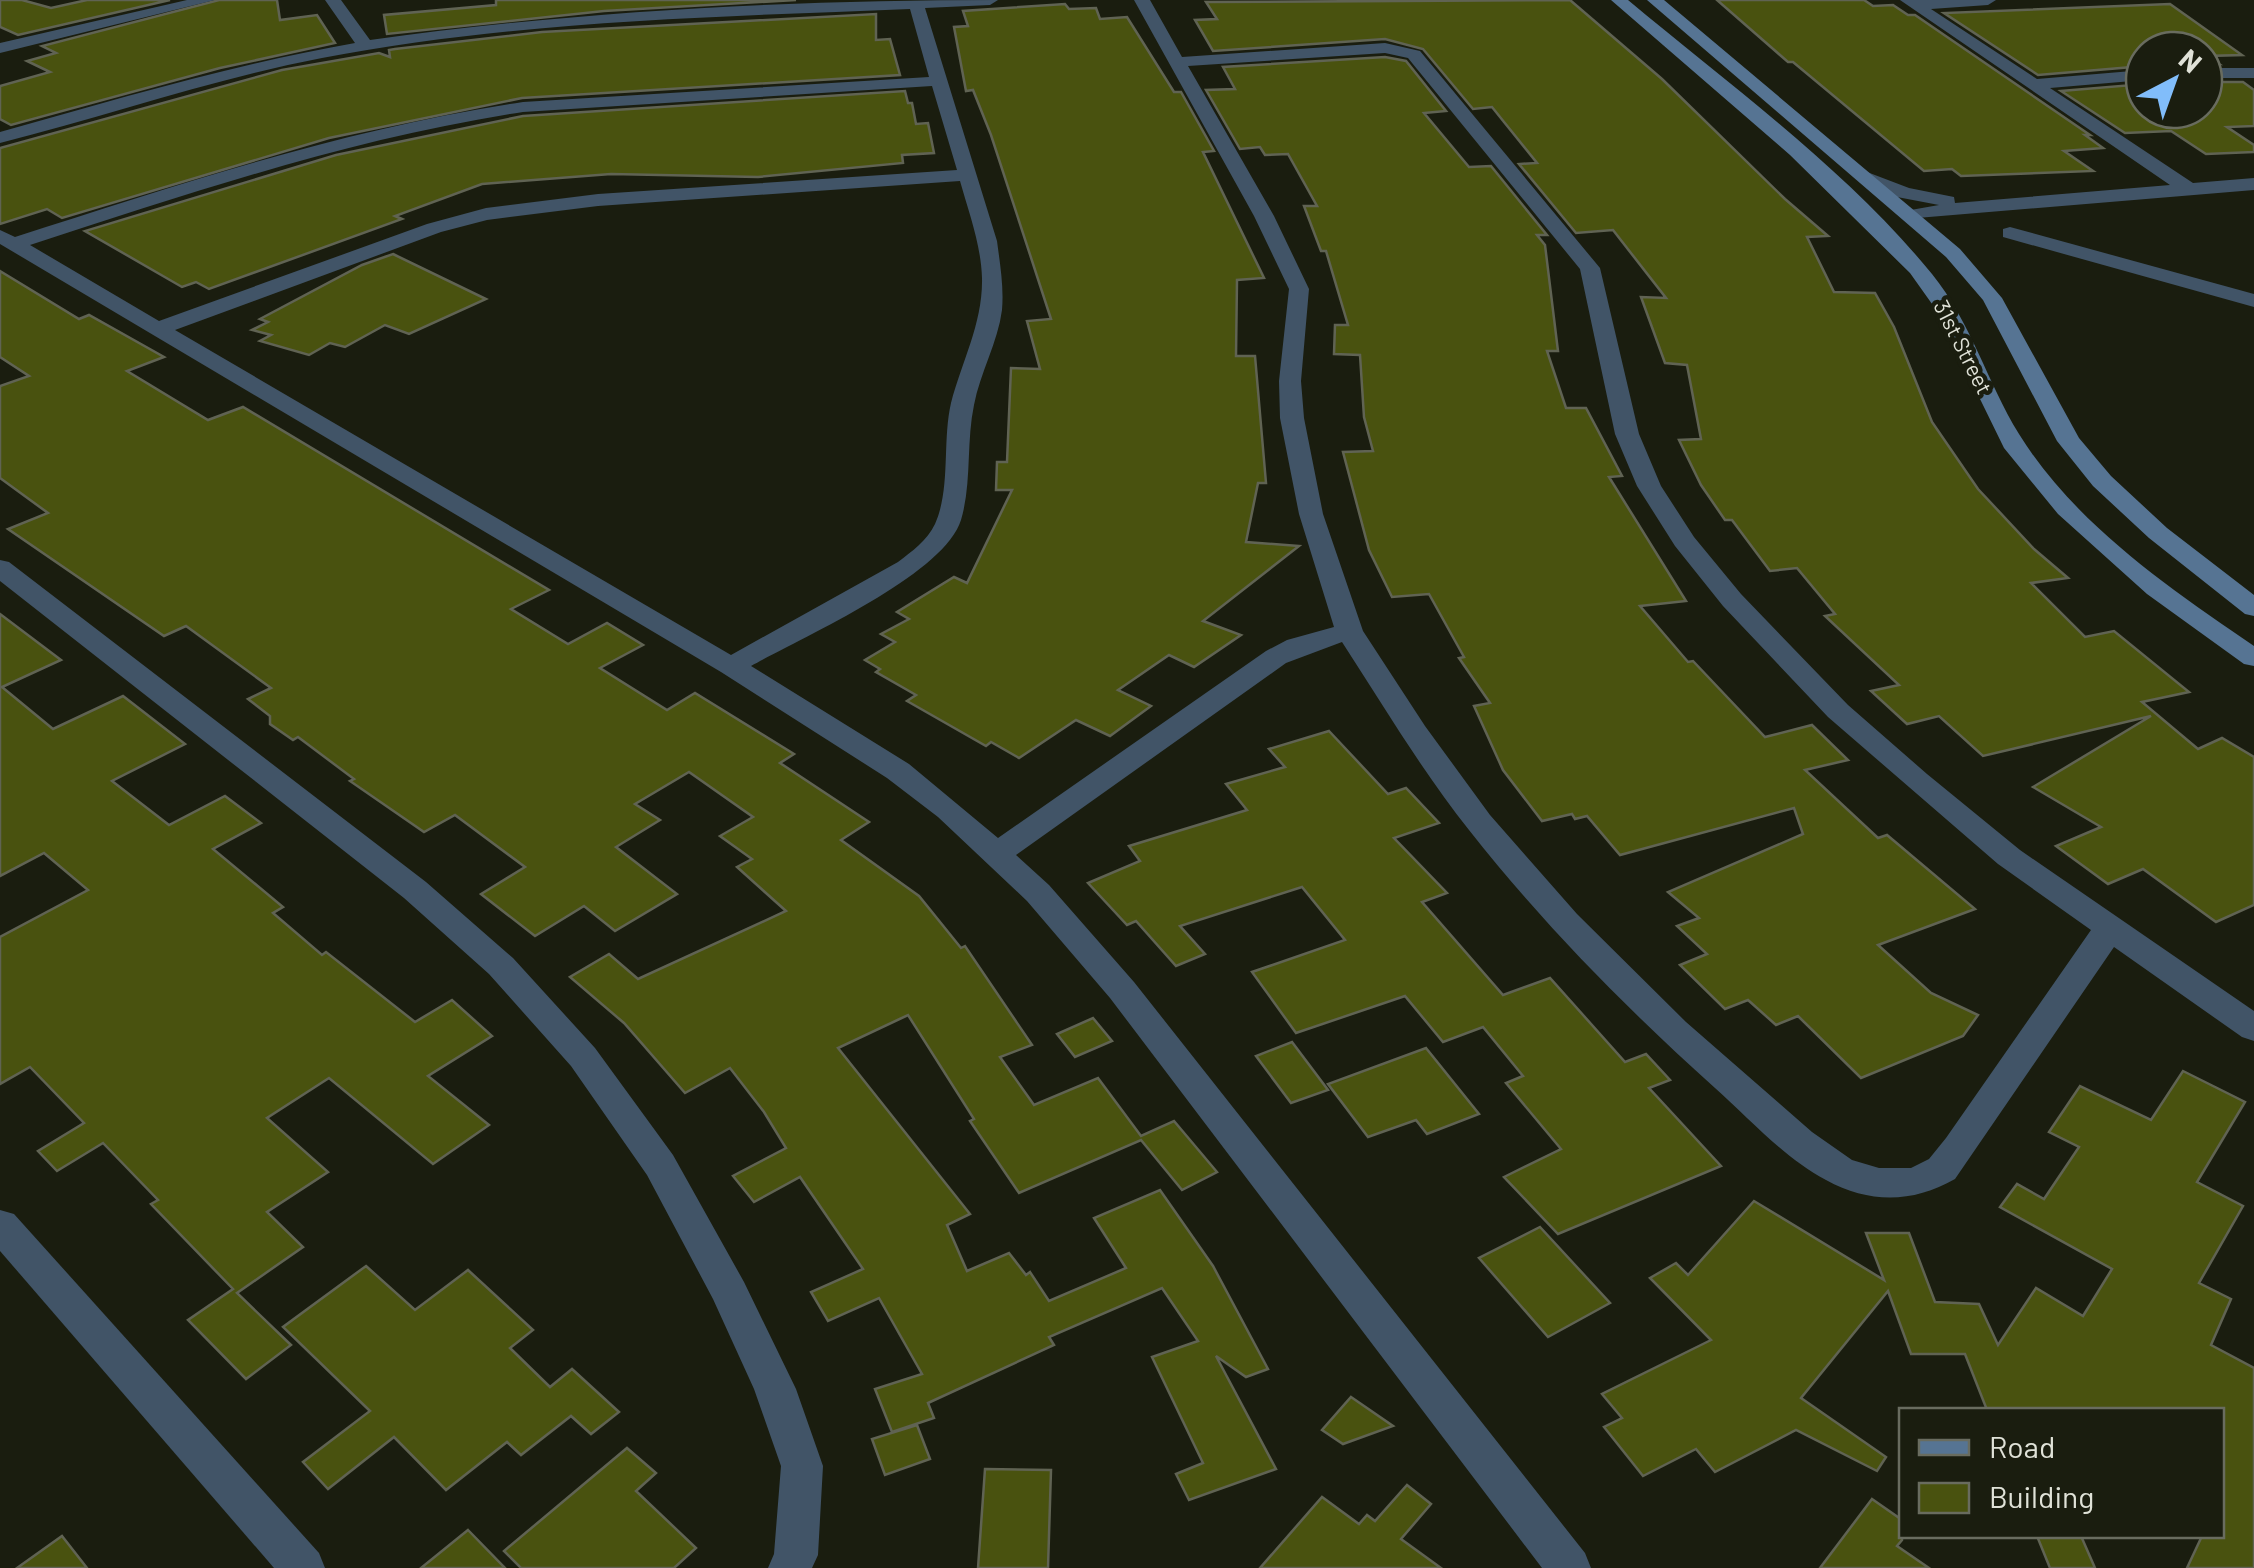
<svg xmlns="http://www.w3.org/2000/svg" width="2254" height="1568" font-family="Barlow,sans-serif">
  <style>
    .building { fill: #49520f; stroke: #606353; stroke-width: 2.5 }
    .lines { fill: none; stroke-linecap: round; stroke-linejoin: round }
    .street { fill: #415467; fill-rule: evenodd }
    .secondary { fill: #567493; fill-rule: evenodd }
    .labels { text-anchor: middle; stroke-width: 9; stroke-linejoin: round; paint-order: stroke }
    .far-street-label { font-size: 22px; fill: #e0e2d8; stroke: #1a1d0f }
  </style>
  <rect width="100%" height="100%" fill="#1a1d0f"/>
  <g class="building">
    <polygon points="0,0 22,0 51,8 87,0 170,0 18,35 0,27"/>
    <polygon points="219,0 277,0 280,20 317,15 335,43 220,68 11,125 0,119 0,86 50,72 27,61 56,53 42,46"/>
    <polygon points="496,0 796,0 604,11 387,34 384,15 496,5"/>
    <polygon points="1570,0 1662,79 1785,199 1828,236 1807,237 1834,292 1875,293 1894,327 1932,422 1978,489 2034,549 2068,578 2031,583 2085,637 2114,631 2189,692 2142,702 2198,749 2222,738 2254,757 2254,905 2216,922 2143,869 2108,884 2056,846 2101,827 2033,787 2151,716 1983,756 1939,716 1907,724 1871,691 1899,685 1825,616 1835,614 1797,568 1770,571 1732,520 1725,520 1701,485 1679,440 1701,439 1687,365 1665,363 1641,297 1666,298 1613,230 1576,233 1519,164 1537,163 1504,122 1492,107 1473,109 1423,49 1385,39 1213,51 1195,20 1217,19 1206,2"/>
    <polygon points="1717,0 1864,0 1873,6 1893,5 1908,15 1915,15 2090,135 2085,135 2103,148 2064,151 2093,171 1961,176 1952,169 1924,171 1793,62 1788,62"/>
    <polygon points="1065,4 1069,9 1096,8 1100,19 1127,17 1174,92 1181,92 1214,151 1203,152 1264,278 1237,280 1236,356 1255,356 1266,483 1258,483 1246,542 1299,546 1203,621 1241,635 1194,667 1169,655 1118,690 1151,706 1110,736 1076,720 1019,758 991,742 986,746 907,701 916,695 876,672 880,669 865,660 895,642 881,634 909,619 897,612 954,577 967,583 1012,490 996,490 997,462 1007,462 1011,368 1040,369 1027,321 1051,319 991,135 973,90 966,91 954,27 968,26 963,11"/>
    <polygon points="2170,4 2242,55 2207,56 2219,64 2204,64 2204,50 2144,50 2144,66 2038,75 1944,13"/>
    <polygon points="876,14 876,40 890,39 900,75 522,98 329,138 62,218 47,209 0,224 0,148 282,70 379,53 390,57 389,50 395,49 542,32"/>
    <polygon points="1385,57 1406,61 1446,111 1424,113 1469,167 1491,166 1547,235 1537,235 1545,245 1558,351 1547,351 1566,408 1586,408 1622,476 1609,477 1686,601 1640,606 1688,662 1693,661 1765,737 1812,725 1848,760 1805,770 1878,838 1887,835 1975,909 1878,945 1931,993 1978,1015 1963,1036 1861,1078 1798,1016 1776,1025 1748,1000 1725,1009 1680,965 1707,954 1677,926 1699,918 1668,892 1803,834 1794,808 1620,855 1587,816 1575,819 1572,814 1542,821 1503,770 1474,706 1490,703 1459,658 1464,657 1429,594 1392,597 1369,550 1343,452 1373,451 1364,417 1360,355 1334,354 1335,325 1348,325 1326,251 1321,251 1304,206 1317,206 1288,154 1265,155 1260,147 1240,149 1206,90 1235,89 1223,67"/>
    <polygon points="2204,82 2243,82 2254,90 2254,126 2227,127 2254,145 2254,152 2206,154 2171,131 2125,133 2061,91 2144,84 2144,110 2204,110"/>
    <polygon points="905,91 908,103 912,103 916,124 928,123 934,153 902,155 903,163 758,177 611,174 482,184 395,216 402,219 209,289 196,282 182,287 85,231 336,155 523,116"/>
    <polygon points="393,254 486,299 409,334 385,325 345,347 330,343 309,355 260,341 271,335 252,330 268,322 260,319 362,265"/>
    <polygon points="0,271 79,319 89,315 164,357 127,371 208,420 243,407 549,590 511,609 568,644 607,623 643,645 600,668 667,710 695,693 794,754 780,763 869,822 841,840 919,896 961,948 965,946 1032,1045 1000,1057 1034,1105 1098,1078 1141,1136 1174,1121 1217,1172 1182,1190 1141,1140 1019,1193 970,1121 974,1119 908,1015 838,1048 970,1214 947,1225 967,1271 1009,1253 1026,1275 1030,1272 1049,1301 1126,1268 1094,1218 1160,1190 1213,1266 1268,1369 1246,1377 1216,1356 1276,1469 1189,1500 1176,1474 1203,1463 1152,1357 1198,1341 1162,1288 1049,1337 1054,1345 928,1403 934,1418 892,1432 875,1389 922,1374 879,1298 828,1321 811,1292 863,1269 800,1177 754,1202 733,1176 786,1148 764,1112 730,1068 685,1093 624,1023 570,977 609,954 638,979 786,911 737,867 752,859 720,836 753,817 689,772 635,804 660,820 616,847 677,894 615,931 584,906 535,936 481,894 525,867 455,815 424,832 350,781 354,779 298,737 293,740 270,724 270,716 248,699 271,688 186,626 164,636 8,529 48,513 0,478 0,386 29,376 0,357"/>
    <polygon points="0,614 61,660 2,687 53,729 123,696 185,744 112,781 169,825 225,796 261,823 213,849 283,907 273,913 322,955 326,952 415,1022 452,1000 492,1036 428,1076 489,1125 433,1164 329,1078 267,1118 328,1172 267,1212 303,1247 237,1293 291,1345 246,1379 188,1320 233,1289 151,1204 158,1200 103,1143 57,1171 38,1151 84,1123 30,1067 0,1084 0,937 88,890 44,853 0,876"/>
    <polygon points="1329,731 1388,794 1406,788 1439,823 1394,838 1447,893 1422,902 1503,995 1550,978 1625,1062 1646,1054 1670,1080 1649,1088 1721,1166 1558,1234 1504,1177 1561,1149 1506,1083 1523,1076 1483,1027 1443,1042 1405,996 1296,1033 1252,972 1345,940 1302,887 1180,926 1205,954 1176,966 1136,921 1127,925 1088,883 1140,861 1129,846 1247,810 1226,784 1285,767 1269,749"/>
    <polygon points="1093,1018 1112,1041 1075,1057 1057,1034"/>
    <polygon points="1292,1042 1328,1090 1291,1103 1256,1056"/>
    <polygon points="1426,1048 1479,1114 1427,1134 1416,1120 1368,1137 1328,1084"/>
    <polygon points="2183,1071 2245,1102 2197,1182 2243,1206 2199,1283 2231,1299 2211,1345 2254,1368 2254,1568 2187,1568 2202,1536 2222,1536 2222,1410 1987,1410 1965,1354 1911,1354 1888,1291 1801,1398 1886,1457 1877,1471 1796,1430 1715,1472 1696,1449 1643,1476 1604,1427 1622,1418 1602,1394 1711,1340 1650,1278 1676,1263 1688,1275 1754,1201 1884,1280 1866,1233 1909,1233 1935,1302 1979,1304 1998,1345 2036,1288 2083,1316 2112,1269 2000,1207 2017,1184 2044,1199 2079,1147 2049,1132 2080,1086 2151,1120"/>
    <polygon points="1540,1227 1610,1303 1548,1337 1479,1258"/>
    <polygon points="366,1266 415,1310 468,1270 533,1330 510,1348 550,1387 572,1369 619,1412 591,1434 571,1416 521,1455 507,1442 446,1490 394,1437 328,1489 303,1462 370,1411 283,1327"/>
    <polygon points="1351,1397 1393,1426 1343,1444 1322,1430"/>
    <polygon points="917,1425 930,1459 885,1475 872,1439"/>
    <polygon points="627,1448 656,1473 636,1491 696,1548 674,1568 521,1568 504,1551"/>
    <polygon points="985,1469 1051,1470 1048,1568 978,1568"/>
    <polygon points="1407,1485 1431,1504 1401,1539 1441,1568 1260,1568 1322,1497 1359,1524 1367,1515 1375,1521"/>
    <polygon points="1872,1499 1902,1520 1902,1540 1897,1546 1929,1568 1820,1568"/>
    <polygon points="468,1530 505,1568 421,1568"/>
    <polygon points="62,1536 87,1568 17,1568"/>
    <polygon points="2037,1536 2081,1536 2095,1568 2050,1568"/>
  </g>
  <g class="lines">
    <g class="street">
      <polygon points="187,0 215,0 0,53 0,43"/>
      <path d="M325,0h16l29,40c207,-29 418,-40 628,-40l-8,5 -65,3 72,233c3,23 7,46 5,69 -4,32 -22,63 -28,95 -8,38 -2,78 -13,115 -17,55 -158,117 -210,146l158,98 89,74 268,-187 21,-11 47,-13 -35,-113 -19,-96 -1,-37 10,-92 -35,-73 -120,-216h16l32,57 203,-14 35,8 180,217 39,166 22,52 33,51 47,57 107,111 79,69 93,76 234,161v30l-12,-4 -128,-90 -159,232c-42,24 -85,25 -129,1 -42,-22 -76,-61 -111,-92 -88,-79 -172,-164 -246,-258 -47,-59 -86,-125 -127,-188l-56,21 -270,192 33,30 85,97 451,571 6,15h-49l-432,-570 -83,-97 -89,-84 -51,-39 -166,-106 -721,-428v-14l15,7c168,-54 333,-109 508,-135l406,-25 -19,-68c-196,8 -395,12 -588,49 -109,21 -214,58 -322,85v-11c118,-33 235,-68 355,-89zM1385,53l23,5 172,211 35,165 22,52 38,60 48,60 105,111 170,147 93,66 -145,208 -17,21 -18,9h-32l-27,-8 -40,-28 -126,-110 -109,-108 -87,-99 -65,-89 -62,-95 -40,-117 -19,-96 -3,-37 8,-92 -35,-73 -86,-150zM932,86l25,84 -359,24 -112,14 -59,16 -268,97 -129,-76c163,-53 323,-107 493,-133zM960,181c9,32 21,64 22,97 1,45 -20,83 -31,125 -9,39 0,85 -16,121 -8,17 -23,27 -37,38l-167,93 -556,-325 266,-98 46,-12 111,-14z"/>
      <polygon points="1900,0 1996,0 1988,5 1931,9 2037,79 2144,70 2144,80 2050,88 2193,183 2254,178 2254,190 1905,219 1905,211 1939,205 1897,197 1860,182 1860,174 1867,172 1909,188 1954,197 1955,203 2170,185"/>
      <rect x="2204" y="68" width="50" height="10"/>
      <polygon points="2010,227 2254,294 2254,307 2003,237 2003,229"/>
      <polygon points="0,560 9,562 426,882 513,958 595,1048 673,1155 744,1282 796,1389 823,1466 818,1555 812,1568 768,1568 774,1554 781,1466 754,1389 713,1299 647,1175 571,1066 489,974 404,898 0,581"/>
      <polygon points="0,1210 14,1214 319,1553 325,1568 274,1568 0,1251"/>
    </g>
    <g class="secondary">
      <path d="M1611,0h17c103,86 219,170 304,274 39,48 55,108 87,160 55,89 150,154 235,212v20l-10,-2 -97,-70 -89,-80 -54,-66 -67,-137 -27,-38 -120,-118z"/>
      <polygon points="1647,0 1664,0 1960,249 2002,298 2079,438 2111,476 2167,528 2254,595 2254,616 2245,614 2149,538 2093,486 2057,441 1983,300 1946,257"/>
    </g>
  </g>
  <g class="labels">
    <g class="far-street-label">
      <text transform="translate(1963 347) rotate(63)" y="8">31st Street</text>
    </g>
  </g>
  <rect x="1899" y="1408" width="325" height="130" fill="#1a1d0f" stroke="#696c5f" stroke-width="2.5"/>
  <rect x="1919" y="1440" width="50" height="15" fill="#567493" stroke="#696c5f" stroke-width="2.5"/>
  <text x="1989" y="1458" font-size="30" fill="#e0e2d8">Road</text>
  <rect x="1919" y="1483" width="50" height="30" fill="#49520f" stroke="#696c5f" stroke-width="2.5"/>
  <text x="1989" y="1508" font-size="30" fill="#e0e2d8">Building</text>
  <g transform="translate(2174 80) rotate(41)"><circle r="48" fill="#1a1d0f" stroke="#696c5f" stroke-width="2.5"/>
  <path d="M0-8L18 38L0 25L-18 38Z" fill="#81bdfa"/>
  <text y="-15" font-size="28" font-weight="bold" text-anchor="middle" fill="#e0e2d8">N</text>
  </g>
</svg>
